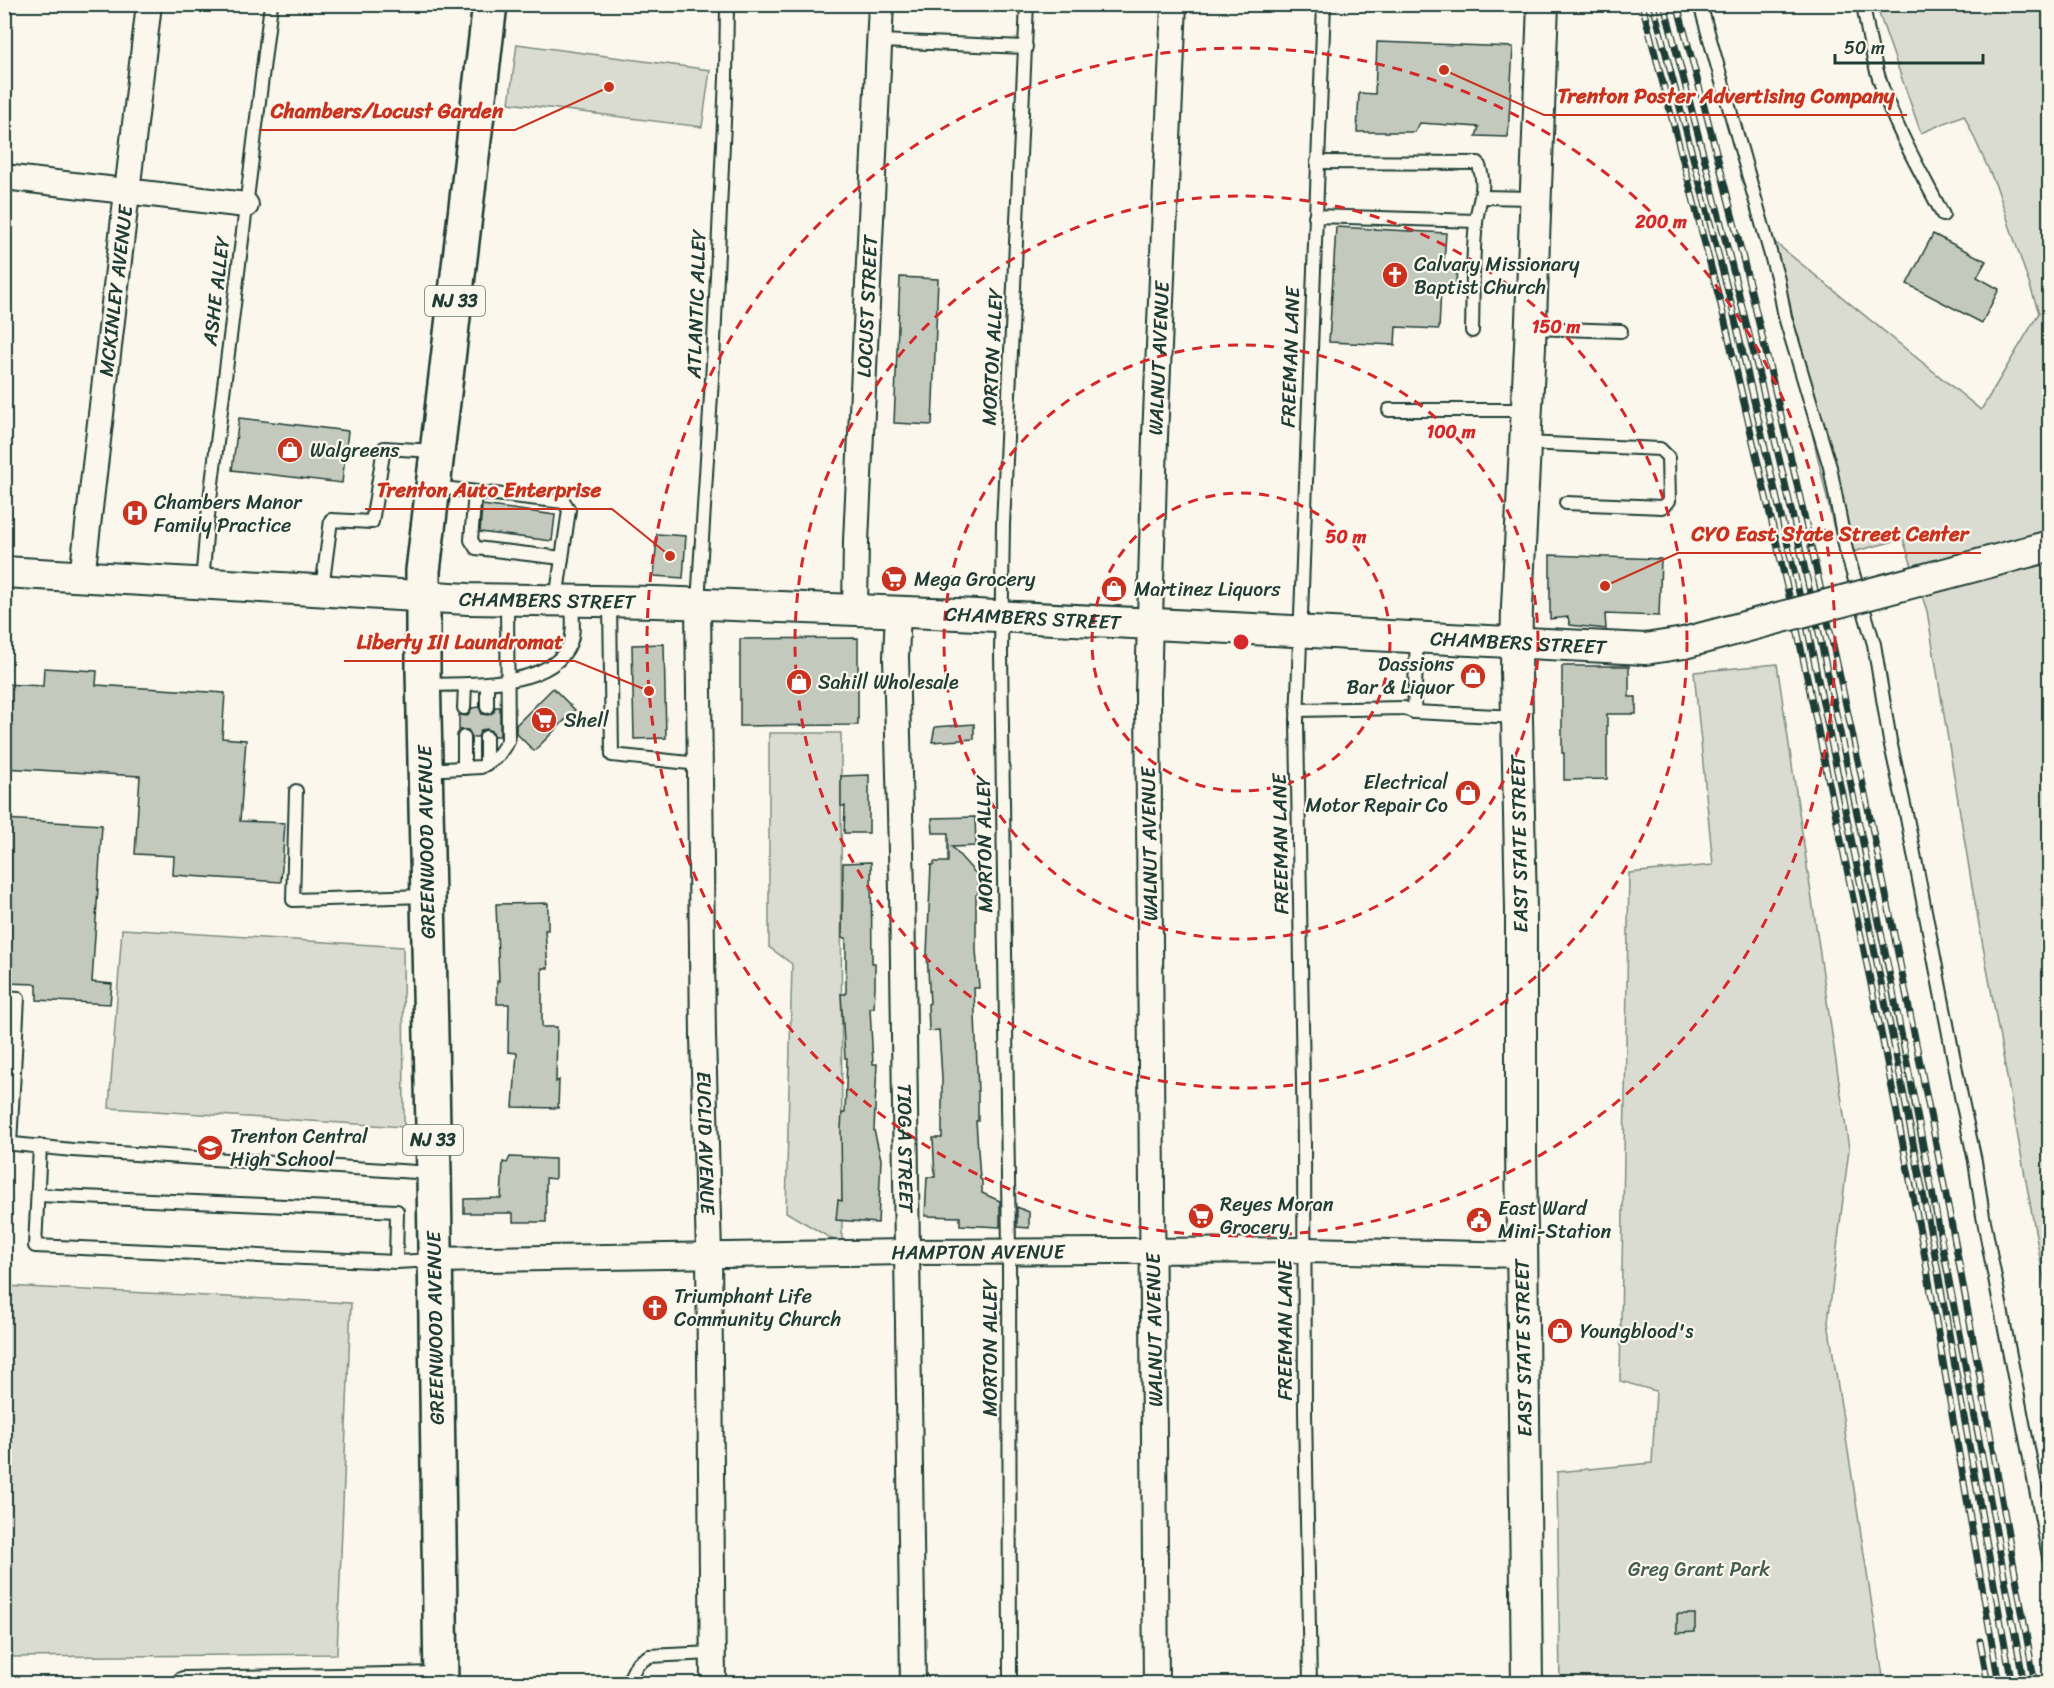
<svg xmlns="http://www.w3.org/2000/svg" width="2054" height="1688" font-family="Sriracha,sans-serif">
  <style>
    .green { fill: #dbdcd1; stroke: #7d8c82; stroke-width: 1.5 }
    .building { fill: #c4c9be; stroke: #1f3d34; stroke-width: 1.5 }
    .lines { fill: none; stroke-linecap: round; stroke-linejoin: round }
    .service-casing { stroke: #1f3d34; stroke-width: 16 }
    .minor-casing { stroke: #1f3d34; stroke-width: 28 }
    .tertiary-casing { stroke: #1f3d34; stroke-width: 34 }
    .primary-casing { stroke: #1f3d34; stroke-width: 38 }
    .service { stroke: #fbf7ec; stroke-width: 12 }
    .minor { stroke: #fbf7ec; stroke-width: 24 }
    .tertiary { stroke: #fbf7ec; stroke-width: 30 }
    .primary { stroke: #fbf7ec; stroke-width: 33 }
    .rail-casing { stroke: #1f3d34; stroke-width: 7 }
    .rail { stroke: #fbf7ec; stroke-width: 4.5; stroke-dasharray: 14; stroke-linecap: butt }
    .tertiary-bridge-casing { stroke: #1f3d34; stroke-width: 34; stroke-linecap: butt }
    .tertiary-bridge { stroke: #fbf7ec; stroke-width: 30 }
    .ring { fill: none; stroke: #d62828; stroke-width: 3; stroke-dasharray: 10 8 }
    .labels { text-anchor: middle; stroke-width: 4.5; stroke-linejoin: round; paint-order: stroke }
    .shield { fill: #fbf7ec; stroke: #61756b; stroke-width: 1.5 }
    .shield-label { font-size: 18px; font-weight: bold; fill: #1f3d34 }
    .poi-label { font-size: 20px; fill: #1f3d34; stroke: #fbf7ec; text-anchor: start }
    .street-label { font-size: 20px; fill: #1f3d34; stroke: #fbf7ec }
    .park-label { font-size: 20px; fill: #455d53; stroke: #fbf7ec }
    .centre { fill: #d62828; stroke: #fbf7ec; stroke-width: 3 }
    .ring-label { font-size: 18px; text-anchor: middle; font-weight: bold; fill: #d62828; stroke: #fbf7ec; stroke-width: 4.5; stroke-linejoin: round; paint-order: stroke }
    .leader { fill: none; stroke: #c8321e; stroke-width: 2 }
    .callout-dot { fill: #c8321e; stroke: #fbf7ec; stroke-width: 2 }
    .callout-label { font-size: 21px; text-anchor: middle; font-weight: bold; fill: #c8321e; stroke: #fbf7ec; stroke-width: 4.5; stroke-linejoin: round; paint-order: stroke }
  </style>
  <rect width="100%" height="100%" fill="#fbf7ec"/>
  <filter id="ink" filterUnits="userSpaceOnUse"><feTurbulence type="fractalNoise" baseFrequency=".0167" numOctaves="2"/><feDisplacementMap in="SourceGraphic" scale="12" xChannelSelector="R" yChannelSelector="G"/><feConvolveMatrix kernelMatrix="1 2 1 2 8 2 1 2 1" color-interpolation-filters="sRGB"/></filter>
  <g filter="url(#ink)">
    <g class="green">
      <polygon points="1876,5 2049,5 2049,1307 1972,886 1927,611 1903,539 1840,555 1767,236 1981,410 2039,313 1997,188 1964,115 1921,133"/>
      <polygon points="517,44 710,70 702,127 509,103"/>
      <polygon points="1777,664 1849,1149 1828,1322 1884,1683 1560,1683 1557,1472 1652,1463 1656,1391 1620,1381 1629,873 1713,865 1694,672"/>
      <polygon points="769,733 841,733 842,1245 786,1212 792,964 769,947"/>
      <polygon points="122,929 403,947 404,1127 109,1108"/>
      <polygon points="5,1286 351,1303 337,1654 5,1657"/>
    </g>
    <g class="building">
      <polygon points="1377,42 1513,47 1508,137 1476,136 1479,127 1420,123 1415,132 1357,132 1359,93 1375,94"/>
      <polygon points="1336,227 1446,233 1444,263 1457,264 1456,288 1441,287 1439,329 1396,327 1395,345 1329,342"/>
      <polygon points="1933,234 1986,261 1977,277 1999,289 1982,323 1907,284"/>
      <polygon points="900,277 938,279 932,425 894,423"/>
      <polygon points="239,418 348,431 342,483 232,470"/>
      <polygon points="482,505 555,515 552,541 480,532"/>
      <polygon points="657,534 686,536 683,578 654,576"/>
      <polygon points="1550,555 1661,559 1659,616 1605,614 1606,629 1570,625 1568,617 1550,619"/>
      <polygon points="858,638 858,725 740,726 740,639"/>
      <polygon points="664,644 666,738 634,739 632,645"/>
      <polygon points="1562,666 1629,666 1629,697 1636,697 1636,714 1607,714 1607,779 1564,780 1564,753 1562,753"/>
      <polygon points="44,668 97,671 96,685 225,693 222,738 246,740 240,821 285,823 281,882 173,875 174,856 135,854 140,776 4,768 4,684 43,686"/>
      <polygon points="553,688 575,710 534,751 516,733 516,725"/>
      <polygon points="479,707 482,714 488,715 494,712 495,707 500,707 500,736 494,736 493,732 487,729 481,730 478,737 472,737 468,730 459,730 459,715 467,716 472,708"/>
      <polygon points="974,724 974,739 932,742 935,727"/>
      <polygon points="869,775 869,833 844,833 845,806 841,806 841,776"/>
      <polygon points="975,817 976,846 952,847 978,876 978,895 976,895 976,950 979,988 974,988 978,1093 978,1121 976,1121 980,1179 982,1180 982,1193 1000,1201 1000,1227 960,1225 960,1217 925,1216 927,1177 935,1177 933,1138 942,1138 942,1078 939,1030 929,1031 928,1004 930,1003 927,954 931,865 934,865 934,862 948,862 948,833 933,833 932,818"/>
      <polygon points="4,819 102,825 92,982 112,984 110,1004 37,1000 37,984 4,983"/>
      <polygon points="871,862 872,963 875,963 875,986 874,1008 870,1008 873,1064 877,1064 874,1130 881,1159 878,1223 836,1220 838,1200 842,1201 841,1129 842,1113 845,1113 847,1058 845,1058 841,994 846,994 846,938 842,938 843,863"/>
      <polygon points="548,903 548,930 545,930 548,968 542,968 542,1027 557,1027 556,1082 559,1080 558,1108 513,1107 517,1053 508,1052 509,1004 497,1004 497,981 499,981 496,904"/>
      <polygon points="510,1157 555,1159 555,1179 546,1178 546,1222 513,1222 513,1213 464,1213 464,1199 501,1198 503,1162 507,1163"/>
      <polygon points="1017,1207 1029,1212 1029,1228 1017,1227"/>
      <polygon points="1677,1614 1695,1614 1695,1632 1677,1633"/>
    </g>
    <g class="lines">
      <g class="service-casing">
        <g id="service">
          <polyline points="1700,4 1778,280 1785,317 1830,467 1846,550 1874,644 1890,741 1907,818 1962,1101 1975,1161 1983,1216 2050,1562"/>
          <path d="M1863,4c5,29 10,59 20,86 15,43 39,84 60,125"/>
          <polyline points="880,41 1026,47"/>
          <path d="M1317,162l161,1c10,26 0,36 -2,60 -4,35 -3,72 -4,108"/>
          <polyline points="1483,197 1535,198"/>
          <polyline points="1315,216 1476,221"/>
          <polyline points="1532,328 1621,331"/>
          <polyline points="1389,410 1526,410"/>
          <polyline points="1525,443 1660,449 1668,457 1669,501 1662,507 1566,503"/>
          <polyline points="434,487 564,502 569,510 556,600"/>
          <polyline points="475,492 471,540 476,548 562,558"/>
          <polyline points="202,583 207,524 271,4"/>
          <polyline points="322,589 331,520 372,522 384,448 434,451"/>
          <polyline points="610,602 612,755 699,764"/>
          <polyline points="698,603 713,363 726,78 727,4"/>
          <path d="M424,685c41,-1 128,4 146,-42 5,-11 2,-29 2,-42"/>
          <polyline points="487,707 487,684"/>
          <polyline points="464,708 465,685"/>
          <polyline points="1297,710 1404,708 1414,712 1517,717"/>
          <polyline points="1414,712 1417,638"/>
          <polyline points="486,764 486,737"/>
          <polyline points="464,768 464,737"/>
          <polyline points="425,770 481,767 497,757 508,741 507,601"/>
          <polyline points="296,791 293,900 426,896"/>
          <polyline points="4,997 18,998 10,1144"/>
          <polyline points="4,1143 72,1150 432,1173"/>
          <polyline points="40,1146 35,1246 396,1262 434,1260"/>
          <polyline points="38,1195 397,1211 396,1262"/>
          <polyline points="630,1684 630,1678 637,1664 649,1656 712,1653"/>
          <polyline points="1010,1684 1009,1252 1001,652 1003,525 1027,4"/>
          <polyline points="1310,1684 1305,1411 1304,1144 1297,721 1324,4"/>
        </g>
      </g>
      <g class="minor-casing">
        <g id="minor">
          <polyline points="4,177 246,205"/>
          <path id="s1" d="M82,577l67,-573"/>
          <path id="s2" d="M698,605l5,431 6,218 4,430"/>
          <path id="s3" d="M855,609l1,-68 25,-537"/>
          <path id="s4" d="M898,612l-2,45 6,234 11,793"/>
          <path id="s5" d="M434,1260l473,-8 398,-2 217,5"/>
          <polyline points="184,1684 441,1679"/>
          <path id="s6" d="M1156,1684l-8,-991 7,-256 19,-433"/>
        </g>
      </g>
      <g class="tertiary-casing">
        <g id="tertiary">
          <path id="s7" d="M4,572l464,27 188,3 301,12 688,35 39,-6"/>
          <polyline points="1527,1684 1521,1144 1521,910 1516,670 1517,606 1530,346 1543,4"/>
        </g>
      </g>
      <g class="primary-casing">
        <polyline id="primary" points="441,1684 434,1173 423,669 423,571 490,4"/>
      </g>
      <use href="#service" class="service"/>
      <use href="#minor" class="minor"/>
      <use href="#tertiary" class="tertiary"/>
      <use href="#primary" class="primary"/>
      <g class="rail-casing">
        <g id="rail">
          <polyline points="1642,4 1722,309 1798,634 1883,1042 1924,1252 1999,1684"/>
          <polyline points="1653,4 1732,307 1808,631 1893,1040 1934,1250 2012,1684"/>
          <path d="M1664,4c55,209 109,418 155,629 75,349 141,699 205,1051"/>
          <path d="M1677,4c111,408 198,823 278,1238 28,147 53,294 80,442"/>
          <polyline points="1980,1641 1988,1684"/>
        </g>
      </g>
      <use href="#rail" class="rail"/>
      <g class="tertiary-bridge-casing">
        <polyline id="tertiary-bridge" points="1684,643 2050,546"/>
      </g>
      <use href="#tertiary-bridge" class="tertiary-bridge"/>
    </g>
  </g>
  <g class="ring">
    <circle cx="1241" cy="642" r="149"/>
    <circle cx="1241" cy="642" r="297"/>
    <circle cx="1241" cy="642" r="446"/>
    <circle cx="1241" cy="642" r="594"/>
  </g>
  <defs>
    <g id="church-disc" transform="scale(1.35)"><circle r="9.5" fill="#c8321e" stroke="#fbf7ec"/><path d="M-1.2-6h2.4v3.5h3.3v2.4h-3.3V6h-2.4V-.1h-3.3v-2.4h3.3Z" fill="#fff"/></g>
    <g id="shop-disc" transform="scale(1.35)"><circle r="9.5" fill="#c8321e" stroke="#fbf7ec"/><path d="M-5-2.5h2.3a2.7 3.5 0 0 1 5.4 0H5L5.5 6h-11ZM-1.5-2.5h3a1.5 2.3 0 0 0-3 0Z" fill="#fff"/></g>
    <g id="hospital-disc" transform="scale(1.35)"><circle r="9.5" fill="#c8321e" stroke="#fbf7ec"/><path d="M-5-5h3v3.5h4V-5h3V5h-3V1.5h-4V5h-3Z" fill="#fff"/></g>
    <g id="supermarket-disc" transform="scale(1.35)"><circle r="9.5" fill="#c8321e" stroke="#fbf7ec"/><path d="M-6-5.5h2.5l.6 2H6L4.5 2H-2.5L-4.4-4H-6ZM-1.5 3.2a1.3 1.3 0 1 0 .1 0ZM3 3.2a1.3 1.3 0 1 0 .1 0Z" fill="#fff"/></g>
    <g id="school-disc" transform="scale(1.35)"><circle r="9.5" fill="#c8321e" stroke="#fbf7ec"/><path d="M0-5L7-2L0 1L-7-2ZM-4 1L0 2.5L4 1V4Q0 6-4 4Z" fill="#fff"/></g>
    <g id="civic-disc" transform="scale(1.35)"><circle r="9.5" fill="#c8321e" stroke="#fbf7ec"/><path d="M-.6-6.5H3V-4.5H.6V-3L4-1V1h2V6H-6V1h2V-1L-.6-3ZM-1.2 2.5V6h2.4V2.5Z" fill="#fff"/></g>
  </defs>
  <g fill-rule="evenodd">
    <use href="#church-disc" x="1395" y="275"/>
    <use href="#shop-disc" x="290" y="450"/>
    <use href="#hospital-disc" x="135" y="513"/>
    <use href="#supermarket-disc" x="894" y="579"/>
    <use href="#shop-disc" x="1114" y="589"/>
    <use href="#shop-disc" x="1473" y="676"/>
    <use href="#shop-disc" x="799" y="682"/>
    <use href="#supermarket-disc" x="544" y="720"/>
    <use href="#shop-disc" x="1468" y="793"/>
    <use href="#school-disc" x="210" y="1148"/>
    <use href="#supermarket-disc" x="1201" y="1216"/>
    <use href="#civic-disc" x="1479" y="1220"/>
    <use href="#church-disc" x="655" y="1308"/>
    <use href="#shop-disc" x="1560" y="1331"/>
  </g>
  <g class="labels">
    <g class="shield">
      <rect x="425" y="286" width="60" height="30" rx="4.5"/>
      <rect x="403" y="1125" width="60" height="30" rx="4.5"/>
    </g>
    <g class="shield-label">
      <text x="455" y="307">NJ 33</text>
      <text x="433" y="1146">NJ 33</text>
    </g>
    <g class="poi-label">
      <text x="1414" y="271">Calvary Missionary<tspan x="1414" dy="23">Baptist Church</tspan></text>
      <text x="310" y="457">Walgreens</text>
      <text x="154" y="509">Chambers Manor<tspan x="154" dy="23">Family Practice</tspan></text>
      <text x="914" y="586">Mega Grocery</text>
      <text x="1134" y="596">Martinez Liquors</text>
      <text x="1454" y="671" text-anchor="end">Dassions<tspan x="1454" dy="23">Bar &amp; Liquor</tspan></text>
      <text x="818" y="689">Sahill Wholesale</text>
      <text x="564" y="727">Shell</text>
      <text x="1448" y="789" text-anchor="end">Electrical<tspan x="1448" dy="23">Motor Repair Co</tspan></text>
      <text x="230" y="1143">Trenton Central<tspan x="230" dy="23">High School</tspan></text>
      <text x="1220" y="1211">Reyes Moran<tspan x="1220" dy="23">Grocery</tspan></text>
      <text x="1498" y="1215">East Ward<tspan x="1498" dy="23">Mini-Station</tspan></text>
      <text x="674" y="1303">Triumphant Life<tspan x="674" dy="23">Community Church</tspan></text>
      <text x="1580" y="1338">Youngblood's</text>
    </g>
    <g class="street-label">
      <text dy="7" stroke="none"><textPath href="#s1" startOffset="288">MCKINLEY AVENUE</textPath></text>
      <text transform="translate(216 291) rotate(-83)" y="7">ASHE ALLEY</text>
      <text transform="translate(696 304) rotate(-88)" y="7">ATLANTIC ALLEY</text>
      <text dy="7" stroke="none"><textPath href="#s3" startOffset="303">LOCUST STREET</textPath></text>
      <text transform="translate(992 357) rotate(-87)" y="7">MORTON ALLEY</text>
      <text transform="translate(1290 357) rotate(-88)" y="7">FREEMAN LANE</text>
      <text dy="7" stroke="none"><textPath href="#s6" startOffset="1326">WALNUT AVENUE</textPath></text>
      <text dy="7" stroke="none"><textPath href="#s7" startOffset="544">CHAMBERS STREET</textPath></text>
      <text dy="7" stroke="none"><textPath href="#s7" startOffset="1030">CHAMBERS STREET</textPath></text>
      <text dy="7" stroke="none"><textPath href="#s7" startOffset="1516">CHAMBERS STREET</textPath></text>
      <text transform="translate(426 842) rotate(-91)" y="7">GREENWOOD AVENUE</text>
      <text transform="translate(984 844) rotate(-91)" y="7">MORTON ALLEY</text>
      <text transform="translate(1149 844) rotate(-91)" y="7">WALNUT AVENUE</text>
      <text transform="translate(1280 844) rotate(-91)" y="7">FREEMAN LANE</text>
      <text transform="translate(1519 844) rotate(-91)" y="7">EAST STATE STREET</text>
      <text dy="7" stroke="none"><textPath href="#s2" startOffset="538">EUCLID AVENUE</textPath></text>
      <text dy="7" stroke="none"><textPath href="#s4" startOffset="536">TIOGA STREET</textPath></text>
      <text dy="7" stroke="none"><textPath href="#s5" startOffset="544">HAMPTON AVENUE</textPath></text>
      <text transform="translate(435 1328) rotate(-91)" y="7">GREENWOOD AVENUE</text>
      <text transform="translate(1154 1330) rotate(-91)" y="7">WALNUT AVENUE</text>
      <text transform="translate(1285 1330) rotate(-90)" y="7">FREEMAN LANE</text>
      <text transform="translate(990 1348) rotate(-90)" y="7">MORTON ALLEY</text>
      <text transform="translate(1523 1348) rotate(-91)" y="7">EAST STATE STREET</text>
    </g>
    <g class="park-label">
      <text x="1699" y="1576">Greg Grant Park</text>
    </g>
  </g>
  <circle cx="1241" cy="642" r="9" class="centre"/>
  <g class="ring-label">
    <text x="1661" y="228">200 m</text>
    <text x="1556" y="333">150 m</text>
    <text x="1451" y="438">100 m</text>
    <text x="1346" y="543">50 m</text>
  </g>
  <path class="leader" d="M1444 70L1544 115H1907M609 87L515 130H259M670 556L612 509H365M1605 586L1678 553H1981M649 691L575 661H344"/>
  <g class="callout-dot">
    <circle cx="1444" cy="70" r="6"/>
    <circle cx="609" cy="87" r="6"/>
    <circle cx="670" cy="556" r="6"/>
    <circle cx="1605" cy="586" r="6"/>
    <circle cx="649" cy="691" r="6"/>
  </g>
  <g class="callout-label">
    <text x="1726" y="103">Trenton Poster Advertising Company</text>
    <text x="387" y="118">Chambers/Locust Garden</text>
    <text x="489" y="497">Trenton Auto Enterprise</text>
    <text x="1830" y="541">CYO East State Street Center</text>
    <text x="460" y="649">Liberty III Laundromat</text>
  </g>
  <rect width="2054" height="1688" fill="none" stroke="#fbf7ec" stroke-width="24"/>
  <rect x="12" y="12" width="2030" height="1664" fill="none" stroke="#1f3d34" stroke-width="2" filter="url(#ink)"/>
  <path d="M1835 54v9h148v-9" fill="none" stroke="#1f3d34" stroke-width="3"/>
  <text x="1844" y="54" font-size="18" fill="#1f3d34" stroke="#fbf7ec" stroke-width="4.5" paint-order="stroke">50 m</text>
</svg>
